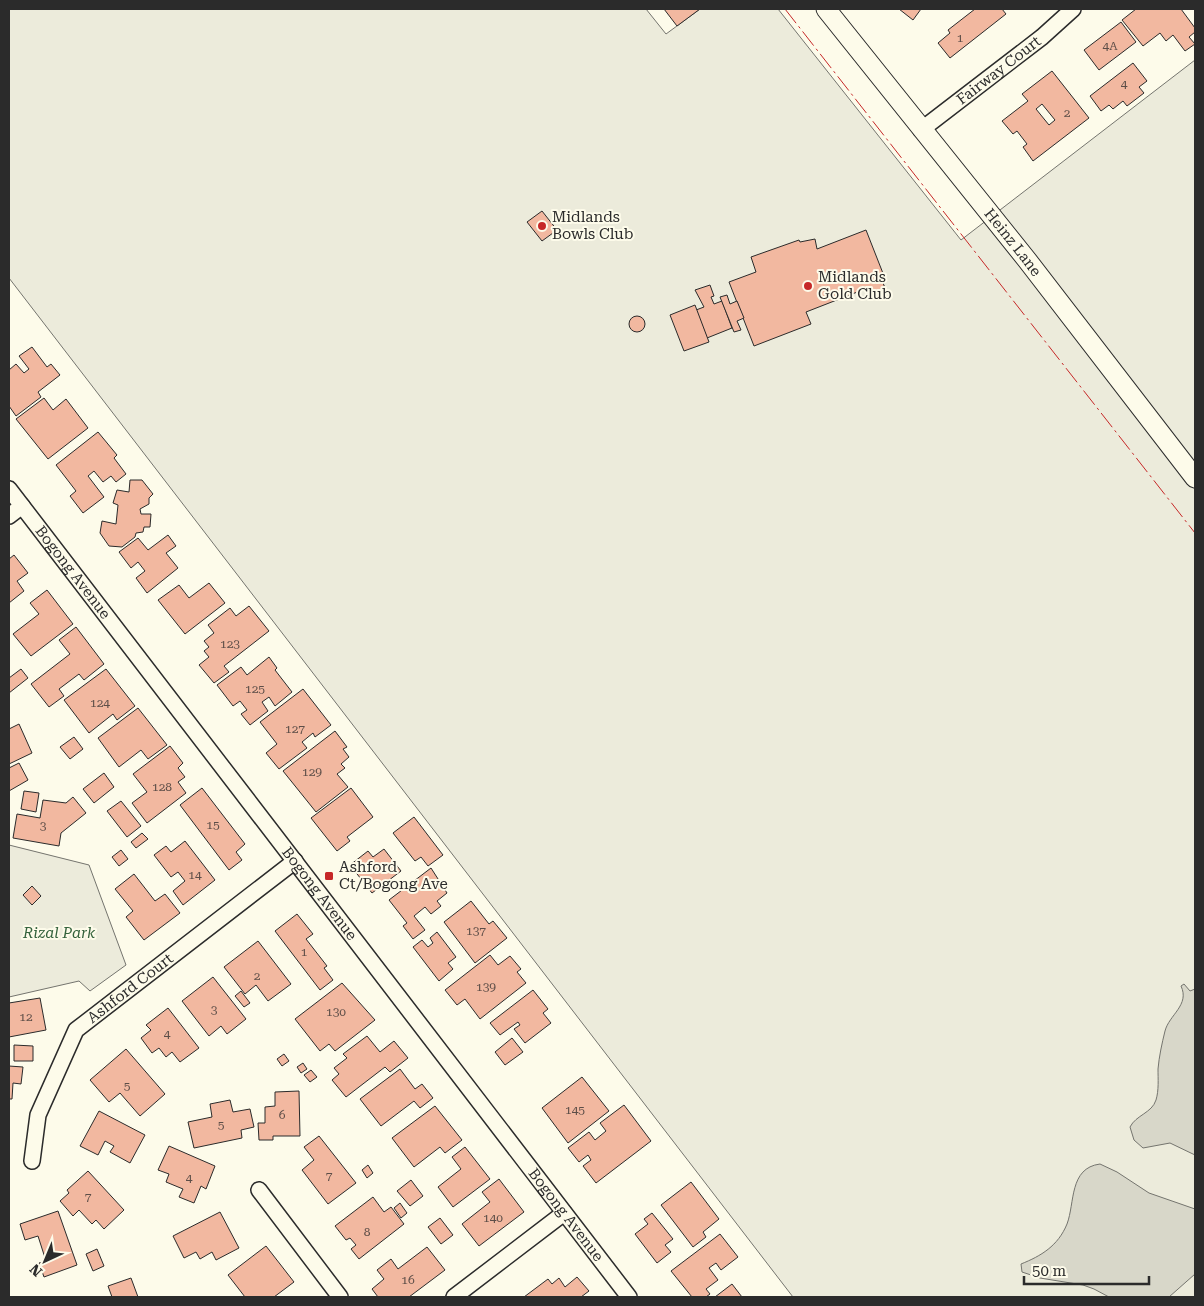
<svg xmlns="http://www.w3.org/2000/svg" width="1204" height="1306" font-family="'Roboto Serif',serif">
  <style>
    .green { fill: #ecebdb; stroke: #74746e }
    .water { fill: #d8d7c9; stroke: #74746e }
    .building { fill: #f2b8a0; stroke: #2b2b2b; fill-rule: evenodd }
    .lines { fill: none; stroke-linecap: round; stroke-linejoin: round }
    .minor-casing { stroke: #2b2b2b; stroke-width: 18 }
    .tertiary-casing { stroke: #2b2b2b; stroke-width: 21 }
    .minor { stroke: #fdfbea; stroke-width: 15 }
    .tertiary { stroke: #fdfbea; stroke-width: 19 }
    .power { stroke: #c62828; stroke-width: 1; stroke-dasharray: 18 4 2.5 4; stroke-linecap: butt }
    .poi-dot { fill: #c62828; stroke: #fdfbea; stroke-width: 2 }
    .labels { text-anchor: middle; stroke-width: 4; stroke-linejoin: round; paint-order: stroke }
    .number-label { font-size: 12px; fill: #5d4e48 }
    .street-label { font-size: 15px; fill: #2b2b2b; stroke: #fdfbea }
    .poi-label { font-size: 15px; fill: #2b2b2b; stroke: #fdfbea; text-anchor: start }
    .park-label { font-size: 15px; font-style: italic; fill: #34623c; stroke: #fdfbea }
  </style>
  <rect width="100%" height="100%" fill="#fdfbea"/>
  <g class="green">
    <polygon points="9,9 646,9 666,34 700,9 778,9 961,240 1195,60 1195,1297 793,1297 9,278"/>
    <polygon points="9,845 89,865 126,965 90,991 79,981 9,997"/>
  </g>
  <g class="water">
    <path d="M1184,984l6,7 5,-2v-4v170l-25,-12 -27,5 -9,-8 -4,-13c6,-12 22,-14 26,-27 3,-10 2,-21 2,-31 1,-12 4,-26 7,-38 4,-16 25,-26 16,-45z"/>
    <path d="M1100,1164l17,8 32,21 46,16v65l-26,23h-60l-15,-8 -11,-4 -43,-7 -18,-6 -1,-8c20,-8 37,-18 46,-40 8,-21 2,-56 33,-60z"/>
  </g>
  <g class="building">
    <polygon points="664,9 700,9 677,26"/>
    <polygon points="899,9 921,9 913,20"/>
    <polygon points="975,9 1002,9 1006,14 950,58 938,43 950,33 948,30"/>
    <polygon points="1136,9 1181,9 1195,28 1195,32 1189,37 1195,44 1185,51 1173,35 1166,41 1160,33 1143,46 1122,20"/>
    <polygon points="1121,22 1136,42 1099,70 1084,50"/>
    <polygon points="1133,63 1147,81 1139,87 1144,93 1127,106 1123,101 1113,109 1109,105 1101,111 1090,96"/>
    <path d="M1052,71l37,47 -56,43 -10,-14 4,-3 -10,-13 -4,3 -11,-13 26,-20 -6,-7zM1042,104l13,16 -6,5 -13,-16z"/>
    <polygon points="542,211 557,230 542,241 527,222"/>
    <polygon points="866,230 886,281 883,283 886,290 868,297 865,289 806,312 811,324 754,346 729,282 756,272 751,257 799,240 800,242 815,239 817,249"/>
    <polygon points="710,285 714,296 711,297 714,304 722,301 732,328 707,338 696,310 704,307 695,290"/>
    <polygon points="727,295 730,304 737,301 744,318 737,321 741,330 734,332 720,297"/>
    <polygon points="695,305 709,342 684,351 670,315"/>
    <circle cx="637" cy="324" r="8"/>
    <polygon points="32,347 47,367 51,364 60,375 38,392 41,397 16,416 9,406 9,370 16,364 24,373 29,369 19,356"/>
    <polygon points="44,398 53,410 66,399 88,428 48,459 16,419"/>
    <polygon points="98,432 117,455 114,458 126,474 116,482 111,476 103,482 94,471 88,476 104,497 83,513 70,496 76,491 56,465"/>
    <polygon points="130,480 142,480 153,494 149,498 149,504 140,509 141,514 151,514 150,527 144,527 143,532 136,533 135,537 122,547 109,546 100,533 102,521 116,524 118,505 113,503 117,490 129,492"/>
    <polygon points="168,535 176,546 166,553 178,568 147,593 136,578 145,571 138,562 131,568 119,552 138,538 148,550"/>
    <polygon points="14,555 28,573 17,581 24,591 9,603 9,559"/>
    <polygon points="209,583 225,603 185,634 158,600 179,585 189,598"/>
    <polygon points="47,590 73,624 31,656 13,634 39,614 30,603"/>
    <polygon points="249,606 269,631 224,666 229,672 214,683 199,665 209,657 204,651 209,647 204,641 214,633 208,625 230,608 236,616"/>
    <polygon points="76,627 104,664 84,680 79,674 59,689 64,696 49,707 31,684 70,654 59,640"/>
    <polygon points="269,657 277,668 275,670 292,692 275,706 269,697 262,702 268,711 250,725 241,714 247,710 240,701 233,706 217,685 241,667 247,675"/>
    <polygon points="21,669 28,678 9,693 9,678"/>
    <polygon points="106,669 135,706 117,720 113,714 89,733 64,700"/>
    <polygon points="303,689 331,725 315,737 313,733 302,742 307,748 279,769 266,753 277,744 260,722"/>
    <polygon points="138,708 167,745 148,759 141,750 119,767 98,738"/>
    <polygon points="19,724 32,753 9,764 9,729"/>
    <polygon points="335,731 347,747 343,749 349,757 341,764 345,768 337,774 348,787 316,812 283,771"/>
    <polygon points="74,737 83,749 70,759 60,747"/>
    <polygon points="170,746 183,763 178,768 185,777 178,782 186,793 147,823 132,803 147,792 133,774"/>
    <polygon points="19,763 28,780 9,791 9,768"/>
    <polygon points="104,773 114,787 94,803 83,789"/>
    <polygon points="202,788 245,844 236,852 242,860 229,870 180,805"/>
    <polygon points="351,788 373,817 347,837 350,841 337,851 311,818"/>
    <polygon points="24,791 39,793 36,812 21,809"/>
    <polygon points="73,797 86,813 61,833 59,846 13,838 17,814 40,818 43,800 66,803"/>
    <polygon points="121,801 141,826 127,837 107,811"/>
    <polygon points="414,817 443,855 428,866 421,857 415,861 393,833"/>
    <polygon points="142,833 148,839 136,848 131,842"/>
    <polygon points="185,841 215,880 183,905 173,891 185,881 178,872 171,877 154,855 166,846 171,852"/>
    <polygon points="384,849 401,871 372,893 350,865 368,851 373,857"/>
    <polygon points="121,850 128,859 119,866 112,857"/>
    <polygon points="431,868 447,893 437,901 441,906 431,914 425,907 414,916 425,930 413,939 403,926 407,923 389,900"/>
    <polygon points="134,874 155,901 165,894 180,913 144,940 126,917 133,911 115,889"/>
    <polygon points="32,886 41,896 32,905 23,895"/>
    <polygon points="471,901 489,924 493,921 507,938 475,963 444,922"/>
    <polygon points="297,914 313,934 306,939 327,966 324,968 333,980 320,990 275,931"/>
    <polygon points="437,932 456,957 448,963 453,969 439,981 413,947 422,940 428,947 433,943 430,938"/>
    <polygon points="258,941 291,984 268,1001 256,985 245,994 224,967"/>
    <polygon points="490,955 498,965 510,956 521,969 517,972 526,983 480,1019 465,999 457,1005 445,990"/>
    <polygon points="213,977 246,1019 227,1034 221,1026 209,1036 182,1001"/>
    <polygon points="342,983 375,1020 335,1051 329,1044 320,1051 295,1019"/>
    <polygon points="533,990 548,1009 543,1013 551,1023 525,1043 514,1029 520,1025 518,1022 500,1035 490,1023"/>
    <polygon points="241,991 250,1003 244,1007 235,996"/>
    <polygon points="40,998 46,1030 9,1037 9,1003"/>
    <polygon points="168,1008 199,1048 180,1062 172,1052 166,1057 159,1048 152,1053 141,1038 151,1030 146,1025"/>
    <polygon points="367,1036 380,1052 394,1041 408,1058 390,1072 385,1067 346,1097 332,1080 339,1074 334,1068 347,1058 343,1054"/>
    <polygon points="512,1038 523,1052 505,1065 495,1052"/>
    <polygon points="14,1045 33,1046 33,1061 14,1061"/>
    <polygon points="126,1049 165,1094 140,1116 120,1093 109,1102 90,1080"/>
    <polygon points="284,1054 289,1061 282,1066 277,1059"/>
    <polygon points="303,1063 307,1069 301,1073 297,1067"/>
    <polygon points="9,1066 23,1067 21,1084 13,1083 12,1099 9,1099"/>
    <polygon points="400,1069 415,1089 422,1084 433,1098 420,1108 414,1101 381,1126 360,1099"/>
    <polygon points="311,1070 317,1077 310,1082 304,1075"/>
    <polygon points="582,1077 609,1111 568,1143 542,1108"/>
    <polygon points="299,1091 300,1136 273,1136 273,1140 259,1140 258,1123 265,1123 265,1107 275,1106 275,1092"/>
    <polygon points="230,1100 233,1112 250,1109 254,1127 241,1130 242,1138 194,1148 188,1122 212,1117 210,1104"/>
    <polygon points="624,1105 651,1141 596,1183 583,1166 591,1160 588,1155 579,1162 568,1148 589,1132 595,1140 606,1131 600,1123"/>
    <polygon points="435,1106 462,1140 445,1153 440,1147 414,1167 392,1138"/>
    <polygon points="99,1111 145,1135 130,1163 110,1152 114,1146 105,1141 98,1155 80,1146"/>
    <polygon points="319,1136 356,1183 328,1204 302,1170 314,1160 304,1147"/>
    <polygon points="169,1146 215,1166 206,1189 201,1186 194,1203 179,1197 183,1189 166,1182 169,1174 158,1170"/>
    <polygon points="465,1147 490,1179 453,1207 438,1187 461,1169 452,1157"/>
    <polygon points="368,1165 373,1173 367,1178 362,1170"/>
    <polygon points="88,1171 124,1210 104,1229 96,1220 92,1224 79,1210 73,1216 60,1201 69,1193 67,1190"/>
    <polygon points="499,1179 524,1212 479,1246 462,1224 490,1202 482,1192"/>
    <polygon points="411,1180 423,1196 410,1206 397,1191"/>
    <polygon points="691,1182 719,1219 703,1232 706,1237 693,1247 661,1205"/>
    <polygon points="373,1197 384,1212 391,1207 404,1224 359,1259 351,1249 356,1245 350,1238 346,1240 335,1226"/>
    <polygon points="400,1203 407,1213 401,1218 394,1208"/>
    <polygon points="58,1211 77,1265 44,1277 39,1263 46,1261 38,1236 25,1240 20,1224"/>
    <polygon points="220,1212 239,1248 216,1260 212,1252 200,1259 196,1252 184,1258 173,1236"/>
    <polygon points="652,1213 673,1239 665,1245 671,1252 657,1263 635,1234 648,1224 644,1219"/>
    <polygon points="440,1218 453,1235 441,1244 428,1227"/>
    <polygon points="720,1234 738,1257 721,1270 716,1263 709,1268 718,1280 706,1289 710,1294 706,1297 692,1297 671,1271"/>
    <polygon points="266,1246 294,1282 274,1297 245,1297 228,1275"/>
    <polygon points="427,1247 445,1270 409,1297 378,1297 372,1289 384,1279 377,1270 391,1259 398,1269"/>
    <polygon points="97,1249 104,1266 93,1271 86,1254"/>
    <polygon points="577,1277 589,1291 581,1297 524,1297 548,1279 552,1284 559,1278 565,1287"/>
    <polygon points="131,1278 138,1297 112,1297 108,1286"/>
    <polygon points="732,1284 742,1297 715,1297"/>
  </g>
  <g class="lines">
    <g class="minor-casing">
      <g id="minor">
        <path id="s1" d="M921,130l121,-93 31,-28"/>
        <path id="s2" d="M9,489l620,808"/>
        <polyline points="9,516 22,506"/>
        <path id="s3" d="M32,1161l6,-46 38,-85 219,-169"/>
        <polyline points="259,1190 340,1297"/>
        <polyline points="454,1297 564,1213"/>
      </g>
    </g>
    <g class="tertiary-casing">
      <g id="tertiary">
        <path id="s4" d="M826,9l201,251 168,218"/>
      </g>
    </g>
    <use href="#minor" class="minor"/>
    <use href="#tertiary" class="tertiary"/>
    <polyline class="power" points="785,9 1195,533"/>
  </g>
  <g class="poi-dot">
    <circle cx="542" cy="226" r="5"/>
    <circle cx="808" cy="286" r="5"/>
    <rect x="324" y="871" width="10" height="10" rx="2.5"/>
  </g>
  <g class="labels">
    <g class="number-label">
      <text x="960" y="42">1</text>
      <text x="1110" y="50">4A</text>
      <text x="1124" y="88">4</text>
      <text x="1067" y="117">2</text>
      <text x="230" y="648">123</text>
      <text x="255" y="693">125</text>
      <text x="100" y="707">124</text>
      <text x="295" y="733">127</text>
      <text x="312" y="776">129</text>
      <text x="162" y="791">128</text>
      <text x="213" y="829">15</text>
      <text x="43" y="830">3</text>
      <text x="195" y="879">14</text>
      <text x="476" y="935">137</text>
      <text x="304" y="956">1</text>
      <text x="257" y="980">2</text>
      <text x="486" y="991">139</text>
      <text x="214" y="1014">3</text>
      <text x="336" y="1016">130</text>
      <text x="26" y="1021">12</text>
      <text x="167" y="1038">4</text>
      <text x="127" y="1090">5</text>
      <text x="575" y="1114">145</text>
      <text x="282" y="1119">6</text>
      <text x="221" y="1129">5</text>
      <text x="329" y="1180">7</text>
      <text x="189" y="1182">4</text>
      <text x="88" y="1201">7</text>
      <text x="493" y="1222">140</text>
      <text x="367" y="1236">8</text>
      <text x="408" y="1284">16</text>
    </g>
    <g class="street-label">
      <text dy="5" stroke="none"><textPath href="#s1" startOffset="98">Fairway Court</textPath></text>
      <text dy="5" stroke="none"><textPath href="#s4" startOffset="299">Heinz Lane</textPath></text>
      <text dy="5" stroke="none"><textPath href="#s2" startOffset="105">Bogong Avenue</textPath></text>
      <text dy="5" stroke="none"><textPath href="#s2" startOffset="510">Bogong Avenue</textPath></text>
      <text dy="5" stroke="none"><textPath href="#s3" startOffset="208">Ashford Court</textPath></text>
      <text dy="5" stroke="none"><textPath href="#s2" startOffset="915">Bogong Avenue</textPath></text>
    </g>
    <g class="poi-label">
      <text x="552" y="222">Midlands<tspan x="552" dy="17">Bowls Club</tspan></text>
      <text x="818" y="282">Midlands<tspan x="818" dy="17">Gold Club</tspan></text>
      <text x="339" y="872">Ashford<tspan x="339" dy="17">Ct/Bogong Ave</tspan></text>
    </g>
    <g class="park-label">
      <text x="59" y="938">Rizal Park</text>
    </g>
  </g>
  <rect width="1204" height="1306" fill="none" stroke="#2b2b2b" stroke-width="20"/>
  <g transform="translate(45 1261) rotate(224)" stroke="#fdfbea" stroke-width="4" paint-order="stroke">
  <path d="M0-4L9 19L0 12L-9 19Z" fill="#2b2b2b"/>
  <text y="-8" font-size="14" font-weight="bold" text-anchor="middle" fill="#2b2b2b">N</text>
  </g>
  <path d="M1024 1276v8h125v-8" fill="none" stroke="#2b2b2b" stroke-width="2.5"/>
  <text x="1032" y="1276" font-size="15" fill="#2b2b2b" stroke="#fdfbea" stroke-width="4" paint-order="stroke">50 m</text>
</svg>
